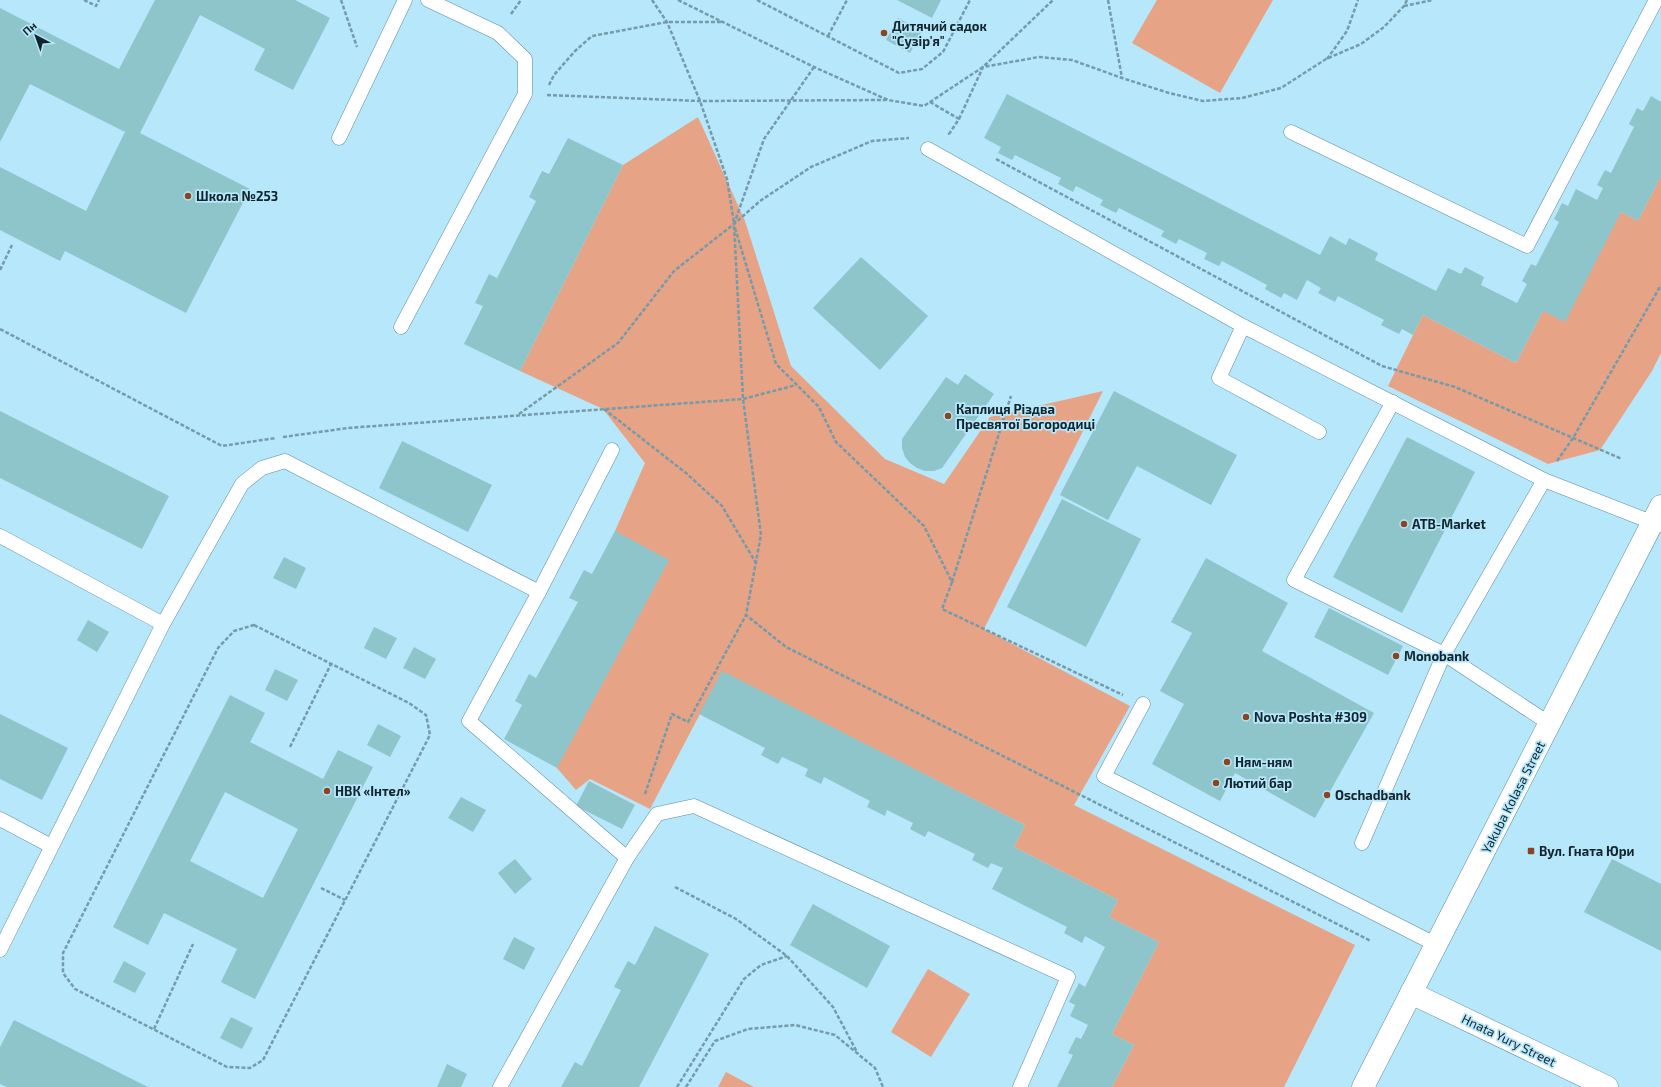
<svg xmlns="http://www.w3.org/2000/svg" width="1661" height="1087" font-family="'Exo 2',sans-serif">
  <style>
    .green { fill: #e7a385 }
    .building { fill: #8ec5cb; fill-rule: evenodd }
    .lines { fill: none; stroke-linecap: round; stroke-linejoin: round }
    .lane-casing { stroke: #5f8da0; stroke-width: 15 }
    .secondary-casing { stroke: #5f8da0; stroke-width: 23 }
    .path { stroke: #759baa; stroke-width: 2.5; stroke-dasharray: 4 2; stroke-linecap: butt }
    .lane { stroke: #fff; stroke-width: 14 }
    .secondary { stroke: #fff; stroke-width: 22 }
    .poi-dot { fill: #8b4421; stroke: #b6e7fb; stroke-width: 1.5 }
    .labels { text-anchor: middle; stroke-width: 3.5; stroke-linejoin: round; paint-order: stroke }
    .poi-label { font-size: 13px; font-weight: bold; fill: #12252d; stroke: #b6e7fb; text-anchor: start }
    .street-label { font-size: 13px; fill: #12252d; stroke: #b6e7fb }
  </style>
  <rect width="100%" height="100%" fill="#b6e7fb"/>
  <g class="green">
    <polygon points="1157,0 1273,0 1220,93 1132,43"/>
    <polygon points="698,117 745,221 791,366 885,459 944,484 990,417 1103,391 984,629 1130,706 1074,805 1355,945 1284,1087 1112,1087 1134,1045 1112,1034 1159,942 1109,917 1118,900 1014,847 1025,825 722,672 650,809 590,779 576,790 557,768 615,531 645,463 603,409 520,371 623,165"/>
    <polygon points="1661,176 1661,353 1652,371 1600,450 1548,464 1388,386 1423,315 1516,363 1543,311 1621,212 1638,221"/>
    <polygon points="928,969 970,994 931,1057 891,1032"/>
    <polygon points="726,1072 754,1087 718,1087"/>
  </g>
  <g class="building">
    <polygon points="155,0 295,0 330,18 293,90 254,70 265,49 200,15 140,133 250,189 186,313 65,251 60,261 0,230 0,167 86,211 125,132 30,84 0,142 0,8 119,69"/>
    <polygon points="897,0 941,0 932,18"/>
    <polygon points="898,18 922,31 910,53 886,40"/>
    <polygon points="1007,94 1320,255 1330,236 1346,245 1349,238 1378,253 1375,260 1436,291 1448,268 1461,274 1465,267 1484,277 1481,285 1517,303 1527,284 1522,281 1531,264 1536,266 1559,222 1554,219 1562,203 1568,206 1576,189 1597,200 1603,188 1597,185 1605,170 1611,173 1634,127 1629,124 1637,108 1643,111 1651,96 1661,102 1661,176 1638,221 1621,212 1565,322 1543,311 1516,363 1423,315 1413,335 1402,329 1399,334 1381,325 1384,320 1338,296 1335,302 1318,293 1321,288 1307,280 1297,300 1284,293 1281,298 1265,289 1267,285 1222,261 1219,266 1204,259 1207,253 1179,239 1176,244 1161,236 1164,231 1119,208 1116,213 1100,205 1103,200 1076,186 1073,192 1058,184 1061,178 1015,155 1012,160 998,153 1001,147 984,138"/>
    <polygon points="568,138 623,165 520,371 464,344 483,306 475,303 489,274 497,278 536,201 529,197 542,171 549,174"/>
    <polygon points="861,257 928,316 880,370 813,308"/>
    <polygon points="965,374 994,394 942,468 934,471 925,471 917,468 910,463 905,457 902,448 902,439 946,377 958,385"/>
    <polygon points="1114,391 1237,455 1211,505 1137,466 1108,520 1060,495"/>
    <polygon points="0,411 169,496 142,549 0,478"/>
    <polygon points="1407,437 1475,472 1402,613 1333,577"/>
    <polygon points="402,441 492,485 468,532 379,488"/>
    <polygon points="1062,499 1141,539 1086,647 1007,607"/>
    <polygon points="615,531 669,560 557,768 504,739 522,705 515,701 529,674 536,678 578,602 569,598 584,570 592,574"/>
    <polygon points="284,557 306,568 296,589 273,578"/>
    <polygon points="1206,558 1288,603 1262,651 1374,713 1315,818 1235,773 1220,801 1152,764 1184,704 1160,691 1192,633 1171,622"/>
    <polygon points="1329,608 1403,646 1388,675 1314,637"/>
    <polygon points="88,620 109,632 97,652 77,640"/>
    <polygon points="374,627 397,638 386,659 364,648"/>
    <polygon points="414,647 436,659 425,679 403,668"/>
    <polygon points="275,669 298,680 287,701 265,690"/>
    <polygon points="722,671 1025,825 1014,847 1118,900 1109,917 1159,942 1112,1034 1134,1045 1112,1087 1057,1087 1073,1055 1068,1053 1076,1037 1081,1039 1088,1025 1070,1016 1075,1005 1069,1002 1079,983 1085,987 1105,947 1085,936 1082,943 1064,933 1067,927 992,889 1003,868 991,863 988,868 972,860 975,854 928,831 925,837 910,829 913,823 887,810 885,816 867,807 870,801 824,777 821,784 805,776 808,769 782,757 778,764 761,755 765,748 699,714"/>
    <path d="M230,695l35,18 -15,29 73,37 15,-29 35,17 -118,232 -34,-17 16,-33 -73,-36 -16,32 -35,-18zM225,792l73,37 -35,69 -73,-37z"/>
    <polygon points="0,714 68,748 42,800 0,779"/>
    <polygon points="378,724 401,736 390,757 367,745"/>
    <polygon points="589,781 635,805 622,829 576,806"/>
    <polygon points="461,797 486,810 473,832 448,818"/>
    <polygon points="515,859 532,879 515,894 498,873"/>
    <polygon points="1612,859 1661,884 1661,951 1584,912"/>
    <polygon points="813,904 890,946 867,988 790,945"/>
    <polygon points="655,926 709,954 639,1087 561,1087 575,1062 582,1066 621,990 614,987 628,961 635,965"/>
    <polygon points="514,937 535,948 524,970 503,959"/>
    <polygon points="124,961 146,973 135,993 113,982"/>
    <polygon points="231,1017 253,1028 242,1049 220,1038"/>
    <polygon points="14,1020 148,1087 7,1087 0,1084 0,1047"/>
    <polygon points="447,1064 467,1074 461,1087 437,1087"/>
  </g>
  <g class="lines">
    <g class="lane-casing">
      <g id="lane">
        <polyline points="1291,132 1527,246 1656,0"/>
        <polyline points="339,138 405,0"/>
        <polyline points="928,149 1243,326 1544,480 1659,525"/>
        <polyline points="1243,326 1219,378 1319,432"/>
        <polyline points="401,327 525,94 525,59 498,33 428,0"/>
        <polyline points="1393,402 1294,580 1444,654 1550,724"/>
        <polyline points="612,450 539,592 469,721 627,858"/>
        <polyline points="0,536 163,624"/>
        <polyline points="1143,704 1104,776 1437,945"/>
        <polyline points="0,819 51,846"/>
        <polyline points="1362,843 1444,654 1544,480"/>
        <polyline points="0,950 163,624 242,484 262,468 285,461 539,592"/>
        <polyline points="500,1087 627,858 657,814 694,806 1068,977 1020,1087"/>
      </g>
    </g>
    <g class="secondary-casing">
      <g id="secondary">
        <polyline points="1411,993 1607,1087"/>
        <polyline points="1363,1087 1661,506"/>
      </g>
    </g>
    <g class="path">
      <polyline points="84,0 96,6 99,0"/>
      <polyline points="341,0 357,47"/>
      <polyline points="652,0 667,22 700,101 727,179 734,223"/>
      <polyline points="678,0 814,67 888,100 924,106 983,67 1053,0"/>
      <polyline points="757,0 899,73 922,69 943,52 970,0"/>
      <polyline points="1108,0 1122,78"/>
      <polyline points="1404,6 1433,0"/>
      <polyline points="511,14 521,0"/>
      <polyline points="828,36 847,0"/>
      <polyline points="1327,59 1347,31 1358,0"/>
      <polyline points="814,67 764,139 734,224 743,399 761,535 746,615 786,647 1371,941"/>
      <polyline points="549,85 554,75 575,51 592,36 667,22 722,22"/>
      <polyline points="547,95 700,101 886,100"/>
      <polyline points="930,102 959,119 949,134 951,135"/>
      <polyline points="959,119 983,67 1039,57 1072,60 1122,78 1169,93 1203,101 1242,98 1281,88 1326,59 1361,44 1384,27 1404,6 1407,0"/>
      <polyline points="996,159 1382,366 1455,387 1622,459"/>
      <polyline points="735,228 776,364 819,407 836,442 924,526 952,582 942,609 1123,695"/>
      <polyline points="0,270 12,245"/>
      <polyline points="0,329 222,446 276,438"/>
      <polyline points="604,409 686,473 722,506 756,563"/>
      <polyline points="519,414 618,343 674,271 734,224 760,201 811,167 872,141 909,138"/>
      <polyline points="283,437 348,428 743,399 796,385"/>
      <polyline points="1557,461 1573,438 1661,285"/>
      <polyline points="952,582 1011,396"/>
      <polygon points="254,625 409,703 426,715 430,735 263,1060 250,1068 227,1067 75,989 63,973 63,953 218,648 234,631"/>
      <polyline points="290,747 331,664"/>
      <polyline points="645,794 672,714 688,722 746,615"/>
      <polyline points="675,887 736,919 787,956 833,1007 858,1054"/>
      <polyline points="321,888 345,900"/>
      <polyline points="154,1029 193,944"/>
      <polyline points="677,1087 744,979 761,965 787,956"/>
      <polyline points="686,1087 715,1041 748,1029 795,1025 835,1035 875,1068 883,1087"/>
    </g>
    <use href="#lane" class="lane"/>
    <use href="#secondary" class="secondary"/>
  </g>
  <g class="poi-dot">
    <circle cx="884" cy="33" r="4"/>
    <circle cx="188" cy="196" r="4"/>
    <circle cx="948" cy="416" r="4"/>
    <circle cx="1404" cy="524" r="4"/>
    <circle cx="1396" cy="656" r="4"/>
    <circle cx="1246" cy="717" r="4"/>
    <circle cx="1227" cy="762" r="4"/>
    <circle cx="1216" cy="783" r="4"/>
    <circle cx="327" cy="791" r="4"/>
    <circle cx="1327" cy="795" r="4"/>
    <rect x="1527" y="847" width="8" height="8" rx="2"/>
  </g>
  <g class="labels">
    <g class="poi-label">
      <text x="892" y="31">Дитячий садок<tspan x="892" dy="15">"Сузір'я"</tspan></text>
      <text x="196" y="201">Школа №253</text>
      <text x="956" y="414">Каплиця Різдва<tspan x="956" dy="15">Пресвятої Богородиці</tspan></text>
      <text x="1412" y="529">ATB-Market</text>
      <text x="1404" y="661">Monobank</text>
      <text x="1254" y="722">Nova Poshta #309</text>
      <text x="1235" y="767">Ням-ням</text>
      <text x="1224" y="788">Лютий бар</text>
      <text x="335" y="796">НВК «Інтел»</text>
      <text x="1335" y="800">Oschadbank</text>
      <text x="1539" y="856">Вул. Гната Юри</text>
    </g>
    <g class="street-label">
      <text transform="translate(1513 797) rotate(-63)" y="5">Yakuba Kolasa Street</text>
      <text transform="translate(1509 1040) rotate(26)" y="5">Hnata Yury Street</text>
    </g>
  </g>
  <g transform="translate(36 36) rotate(319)" stroke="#b6e7fb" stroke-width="3" paint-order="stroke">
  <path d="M0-3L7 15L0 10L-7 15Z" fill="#12252d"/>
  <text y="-6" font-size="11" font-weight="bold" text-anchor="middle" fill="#12252d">Пн</text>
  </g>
</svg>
